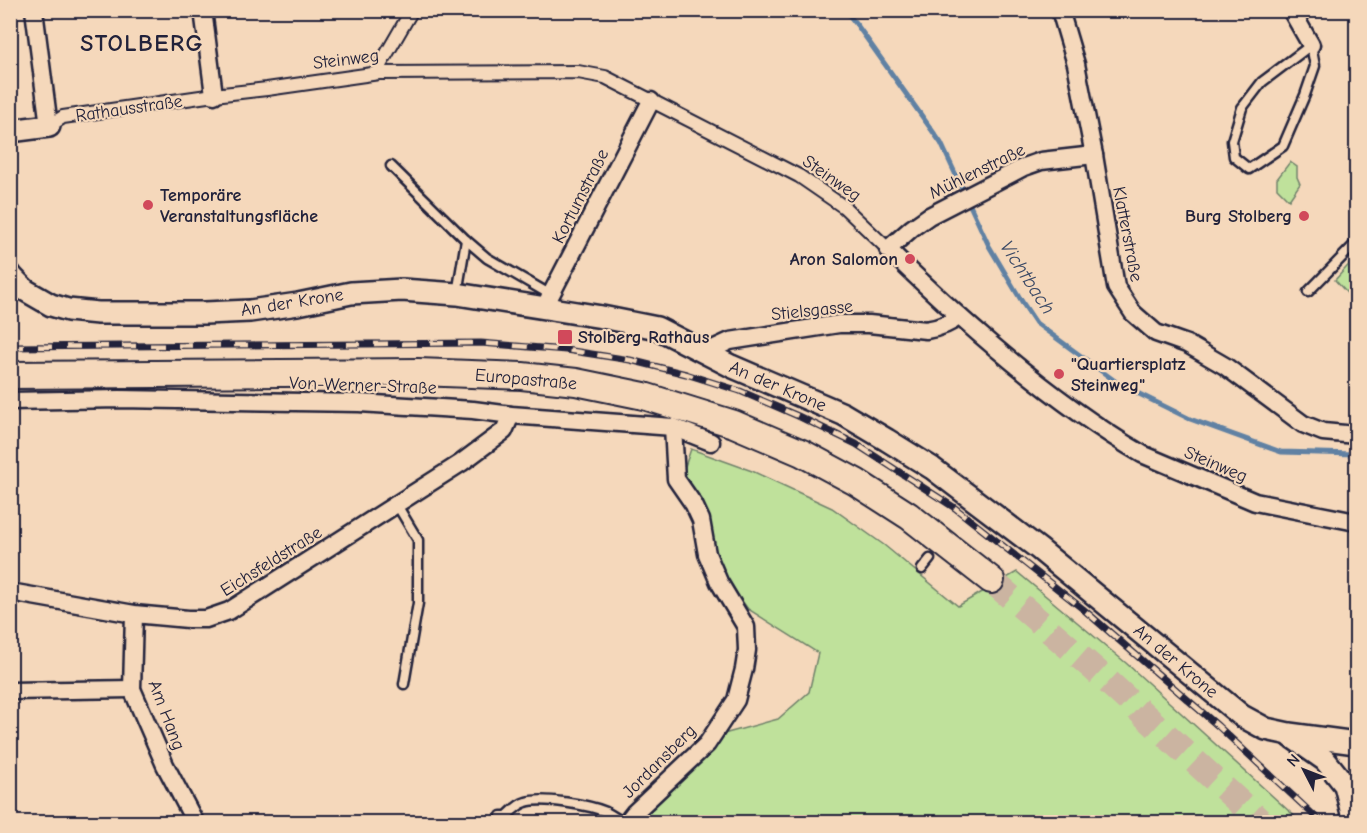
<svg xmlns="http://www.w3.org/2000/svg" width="1367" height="833" font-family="'Comic Neue',sans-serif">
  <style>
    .green { fill: #bfe19b; stroke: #70826b; stroke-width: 1.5 }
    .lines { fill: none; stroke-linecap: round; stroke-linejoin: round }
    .stream { stroke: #6081a3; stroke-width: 5 }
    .primary-tunnel { stroke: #cbb4a1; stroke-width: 26; stroke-dasharray: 26 13; stroke-linecap: butt }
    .service-casing { stroke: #22223b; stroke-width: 13 }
    .pedestrian-casing { stroke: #22223b; stroke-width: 16 }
    .minor-casing { stroke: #22223b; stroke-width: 21 }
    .tertiary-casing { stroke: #22223b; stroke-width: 26 }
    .primary-casing { stroke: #22223b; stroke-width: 30 }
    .service { stroke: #f5d8bb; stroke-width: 8 }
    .pedestrian { stroke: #f5d8bb; stroke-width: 12 }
    .minor { stroke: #f5d8bb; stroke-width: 16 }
    .tertiary { stroke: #f5d8bb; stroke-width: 21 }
    .primary { stroke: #f5d8bb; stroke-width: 26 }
    .rail-casing { stroke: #22223b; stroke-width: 7 }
    .rail { stroke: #f5d8bb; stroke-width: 4.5; stroke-dasharray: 14; stroke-linecap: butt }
    .poi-dot { fill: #d1495b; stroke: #f5d8bb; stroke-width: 2 }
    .labels { text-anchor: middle; stroke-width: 4.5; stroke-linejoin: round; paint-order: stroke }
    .street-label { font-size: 18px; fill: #22223b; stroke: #f5d8bb }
    .poi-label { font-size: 18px; font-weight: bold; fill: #22223b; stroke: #f5d8bb; text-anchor: start }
    .water-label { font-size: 20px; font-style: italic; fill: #3c4a66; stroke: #f5d8bb }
    .district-label { font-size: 24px; font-weight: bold; letter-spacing: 1.5px; fill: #22223b; stroke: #f5d8bb }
  </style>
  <rect width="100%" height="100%" fill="#f5d8bb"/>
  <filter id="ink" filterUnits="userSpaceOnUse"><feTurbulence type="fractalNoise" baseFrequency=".0167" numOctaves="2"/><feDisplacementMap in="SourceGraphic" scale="12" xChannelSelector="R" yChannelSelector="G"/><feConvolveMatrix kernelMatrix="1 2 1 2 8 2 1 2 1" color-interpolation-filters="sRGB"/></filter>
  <g filter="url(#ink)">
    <g class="green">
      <polygon points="1290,162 1297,167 1297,177 1300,184 1289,200 1277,188 1277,179"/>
      <polygon points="1356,257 1356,300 1355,302 1335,280"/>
      <polygon points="691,449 752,471 832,508 884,545 958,606 1017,572 1126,663 1301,822 634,822 720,735 778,719 809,692 818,653 748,609 726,579 682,475"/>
    </g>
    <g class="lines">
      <polyline class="stream" points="845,10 857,25 941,143 989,246 1024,305 1036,323 1119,384 1190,419 1281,452 1356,454"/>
      <polyline class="primary-tunnel" points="991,580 1094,669 1261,822"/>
      <g class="service-casing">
        <g id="service">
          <polygon points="1311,45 1315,66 1305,95 1283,146 1249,169 1234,157 1232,141 1242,108 1262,82"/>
          <polyline points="391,166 466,240 487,258 551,295"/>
          <polyline points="1308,292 1356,243"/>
          <polyline points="457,294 466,240"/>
          <polyline points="397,505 418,540 418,603 404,684"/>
          <polyline points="922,569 930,559"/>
          <path d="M501,816h6c5,-5 11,-12 19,-14 17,-5 64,3 80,10 6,3 11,7 17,10"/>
        </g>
      </g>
      <g class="pedestrian-casing">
        <g id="pedestrian">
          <polyline points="379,73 379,67 412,10"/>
          <polyline points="49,126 63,117 214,95 267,89 379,73 578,72 605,77 799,176 844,207 888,249"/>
        </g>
      </g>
      <g class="minor-casing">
        <g id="minor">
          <polyline points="34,10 49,126"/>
          <polyline points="203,10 214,95"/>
          <polyline points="1060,10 1076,64 1094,155 1116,287 1133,313 1156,333 1187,344 1225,366 1303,424 1323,432 1356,435"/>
          <polyline points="1291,10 1311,45"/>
          <path d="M1094,155l-53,6 -17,6 -95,49 -17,12 -24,21c75,74 162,151 254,205l113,48 101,20"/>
          <polyline points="544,308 651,101"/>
          <path d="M704,353l26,-12 109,-17h30l57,6c13,-2 24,-6 33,-14"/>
          <polyline points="10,401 120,399 359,403 473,410 511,415 673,427 711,442"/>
          <polyline points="10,592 134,614 188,619 206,619 229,611 461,463 504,431 511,415"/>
          <polyline points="134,614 132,689 165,765 195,822"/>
          <polyline points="10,691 132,689"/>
          <polyline points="627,822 634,813 707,744 736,700 744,669 747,650 746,627 719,582 707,554 701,520 694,505 676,479 673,427"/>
        </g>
      </g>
      <g class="tertiary-casing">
        <g id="tertiary">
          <polyline points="10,131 49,126"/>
          <polyline points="10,274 14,279 25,290 51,305 68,310 98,313 205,313 250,311 298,304 351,293 402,290 457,294 602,317 657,328 731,366 843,414 887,440 932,468 1039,549 1242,716 1266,729 1289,734 1356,743"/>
          <polyline points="1292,737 1325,760 1345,785 1354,822"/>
        </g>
      </g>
      <g class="primary-casing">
        <polyline id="primary" points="10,375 418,372 522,376 576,382 644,396 734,424 802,453 856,482 909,516 991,580"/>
      </g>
      <use href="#service" class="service"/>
      <use href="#pedestrian" class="pedestrian"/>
      <use href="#minor" class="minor"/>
      <use href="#tertiary" class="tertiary"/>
      <use href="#primary" class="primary"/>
      <g class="rail-casing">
        <polyline id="rail" points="10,347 481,343 566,350 630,360 686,374 740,391 798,416 856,444 955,508 1083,609 1218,726 1321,822"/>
      </g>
      <use href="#rail" class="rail"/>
    </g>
  </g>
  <g class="poi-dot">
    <circle cx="148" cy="205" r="6"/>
    <circle cx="1304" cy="216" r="6"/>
    <circle cx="910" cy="259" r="6"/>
    <rect x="557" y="329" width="16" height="16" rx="3"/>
    <circle cx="1059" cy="374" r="6"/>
  </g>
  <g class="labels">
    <g class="street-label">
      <text transform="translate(346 59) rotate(-7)" y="6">Steinweg</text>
      <text transform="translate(129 108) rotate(-8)" y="6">Rathausstraße</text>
      <text transform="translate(977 171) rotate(-26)" y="6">Mühlenstraße</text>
      <text transform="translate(832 178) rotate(35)" y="6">Steinweg</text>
      <text transform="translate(580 196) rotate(-63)" y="6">Kortumstraße</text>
      <text transform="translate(1128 234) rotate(79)" y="6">Klatterstraße</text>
      <text transform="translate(292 302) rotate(-9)" y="6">An der Krone</text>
      <text transform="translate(812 310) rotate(-6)" y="6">Stielsgasse</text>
      <text transform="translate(526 379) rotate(5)" y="6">Europastraße</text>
      <text transform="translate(363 385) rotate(2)" y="6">Von-Werner-Straße</text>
      <text transform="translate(778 386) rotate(23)" y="6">An der Krone</text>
      <text transform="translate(1216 464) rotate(23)" y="6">Steinweg</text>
      <text transform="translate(271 561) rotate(-32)" y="6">Eichsfeldstraße</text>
      <text transform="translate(1176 661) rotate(40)" y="6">An der Krone</text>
      <text transform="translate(167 715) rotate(69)" y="6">Am Hang</text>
      <text transform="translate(659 761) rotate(-45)" y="6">Jordansberg</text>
    </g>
    <g class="poi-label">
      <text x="160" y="201">Temporäre<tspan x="160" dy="21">Veranstaltungsfläche</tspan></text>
      <text x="1292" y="222" text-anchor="end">Burg Stolberg</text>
      <text x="898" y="265" text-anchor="end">Aron Salomon</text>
      <text x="578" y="343">Stolberg Rathaus</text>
      <text x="1071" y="370">"Quartiersplatz<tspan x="1071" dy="21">Steinweg"</tspan></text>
    </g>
    <g class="water-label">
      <text transform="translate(1028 277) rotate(57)" y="7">Vichtbach</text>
    </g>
    <g class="district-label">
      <text x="142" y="51">STOLBERG</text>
    </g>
  </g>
  <rect width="1367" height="833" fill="none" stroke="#f5d8bb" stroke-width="36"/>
  <rect x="18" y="18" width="1331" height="797" fill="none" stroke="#22223b" stroke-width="2" filter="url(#ink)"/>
  <g transform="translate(1304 770) rotate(312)" stroke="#f5d8bb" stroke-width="4.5" paint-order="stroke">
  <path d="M0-4.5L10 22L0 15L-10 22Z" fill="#22223b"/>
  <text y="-9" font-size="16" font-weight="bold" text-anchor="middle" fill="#22223b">N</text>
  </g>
</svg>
